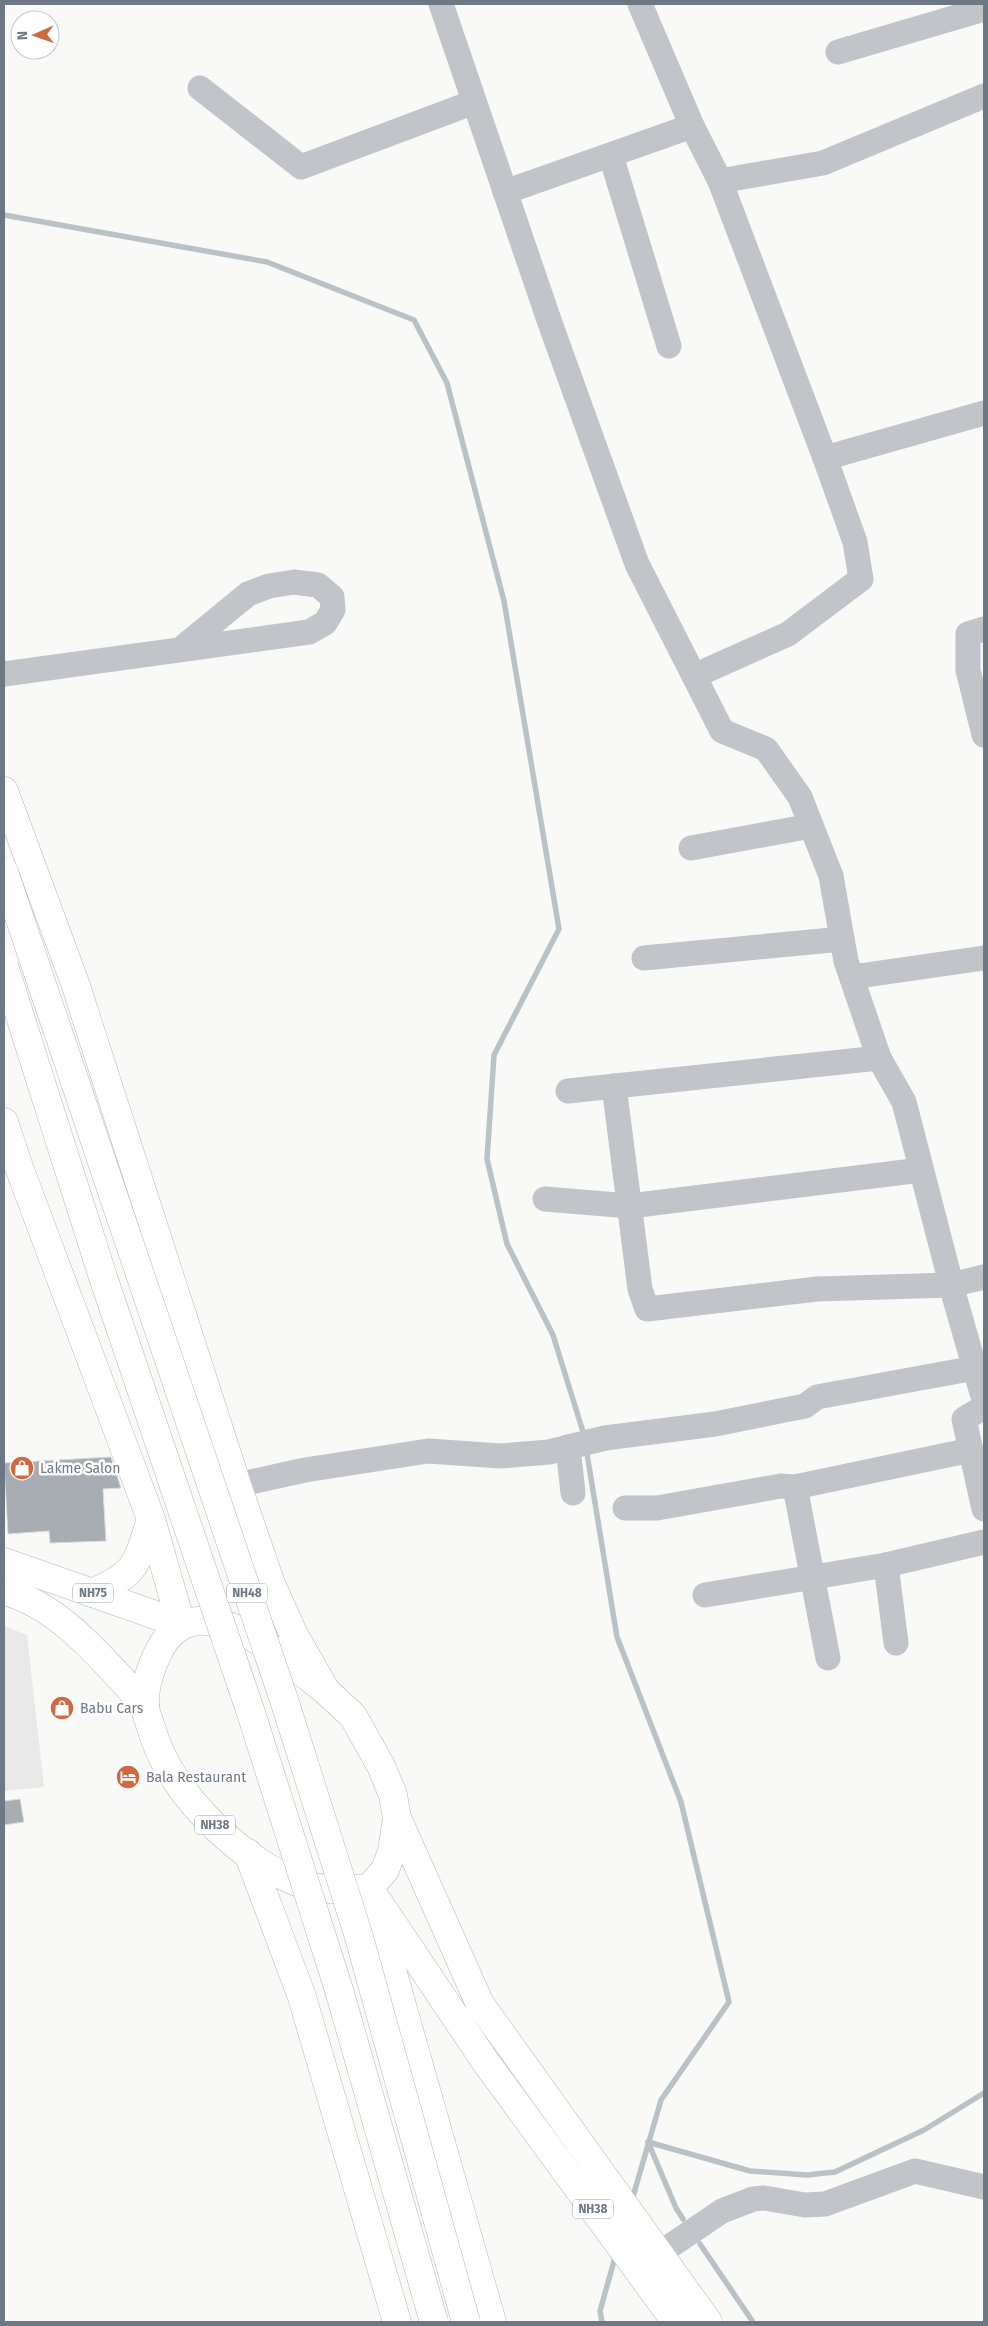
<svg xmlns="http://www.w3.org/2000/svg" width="988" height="2326" font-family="'Fira Sans',sans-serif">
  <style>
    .built { fill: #e7e8e7 }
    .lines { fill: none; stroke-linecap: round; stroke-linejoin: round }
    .stream { stroke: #bac2c7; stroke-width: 5.5 }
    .building { fill: #a7adb3; stroke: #dbdbd9 }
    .highway-casing { stroke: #b3b6b9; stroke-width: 29 }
    .minor { stroke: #c1c4c8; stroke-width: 25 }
    .highway { stroke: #fff; stroke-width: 28 }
    .highway-bridge-casing { stroke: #b3b6b9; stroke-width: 29; stroke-linecap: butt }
    .highway-bridge { stroke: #fff; stroke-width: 28 }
    .labels { text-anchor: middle; stroke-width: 5; stroke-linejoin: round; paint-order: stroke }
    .shield { fill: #fff; stroke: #98a0a9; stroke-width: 1 }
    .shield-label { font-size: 12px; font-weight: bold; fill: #6c7884 }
    .poi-label { font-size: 14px; fill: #6c7884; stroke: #fff; text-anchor: start }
  </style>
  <rect width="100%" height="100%" fill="#f9f9f7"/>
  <polygon class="built" points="4,1626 27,1635 44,1787 4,1791"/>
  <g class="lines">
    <g class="stream">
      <polyline points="4,215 267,262 414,320 447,383 504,601 559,929 494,1055 487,1159 507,1244 553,1335 584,1435"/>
      <polyline points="587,1454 617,1637 681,1802 729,2002 661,2100 632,2200"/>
      <polyline points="648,2142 750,2171 807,2175 835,2172 924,2130 984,2093"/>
      <polyline points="648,2142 676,2208 683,2219"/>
      <polyline points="700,2244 753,2322"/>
      <polyline points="602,2322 600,2311 616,2254"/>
    </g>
  </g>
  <g class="building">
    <polygon points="111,1457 121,1488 103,1489 106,1541 50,1543 49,1531 8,1534 4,1463"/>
    <polygon points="20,1799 24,1822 4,1825 4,1801"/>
  </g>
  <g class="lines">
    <g class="highway-casing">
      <g id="highway">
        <path d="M4,791l71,192 162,502 34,99 23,51 32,56 27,25 28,50 12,29 4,23 -5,33 -7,19 -16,18c-25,2 -52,3 -75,-7 -60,-26 -126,-91 -143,-154 -2,-6 -6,-15 -6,-22 -1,-17 6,-39 14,-54 9,-19 26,-32 48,-30 42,4 87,45 119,70"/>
        <polyline points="4,1122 20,1170 151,1519 181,1624"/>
        <polyline points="4,1562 181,1624"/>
        <path d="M4,1591c56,14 103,73 141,114"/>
        <path d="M92,1593c46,-20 44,-28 59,-74"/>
        <polyline points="397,1818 480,2004 708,2322"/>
        <polyline points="248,1853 302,1997 397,2322"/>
        <polyline points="369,1888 485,2061 676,2322"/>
        <polyline points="376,1914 492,2322"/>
      </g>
    </g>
    <g class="minor">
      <polyline points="441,4 550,323 637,564 722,731 766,749 800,797 831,876 846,961 879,1058 904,1102 955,1299 984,1400"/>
      <polyline points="640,4 692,126 720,181 823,163 984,96"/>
      <polyline points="838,52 984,9"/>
      <polyline points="200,88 301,167 474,102"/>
      <polyline points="611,156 669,346"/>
      <polyline points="505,192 692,126"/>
      <polyline points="825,458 984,413"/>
      <polyline points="984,629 968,634 968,670 984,735"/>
      <polyline points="4,674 309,632 325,623 333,610 332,597 318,585 294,582 269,586 248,594 181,649"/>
      <polyline points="694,676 788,634 861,579 855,542 825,458 720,181"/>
      <polyline points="691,848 811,826"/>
      <polyline points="644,958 842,939"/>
      <polyline points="852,977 984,958"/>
      <polyline points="614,1086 640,1289 647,1309 817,1289 951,1285 984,1277"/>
      <polyline points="568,1091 879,1058"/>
      <polyline points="545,1199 630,1206 921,1170"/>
      <polyline points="984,1407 964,1419 984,1509"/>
      <polyline points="568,1447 573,1493"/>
      <polyline points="237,1485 305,1470 428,1451 501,1456 549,1452 605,1438 715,1424 805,1406 817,1397 975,1368"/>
      <polyline points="795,1487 828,1658"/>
      <polyline points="625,1508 657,1508 781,1486 795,1487 971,1450"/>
      <polyline points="886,1565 896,1643"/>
      <polyline points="705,1595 886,1565 984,1542"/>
      <polyline points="660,2253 722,2211 753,2199 764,2198 805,2205 825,2204 915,2171 984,2187"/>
    </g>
    <use href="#highway" class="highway"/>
    <g class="highway-bridge-casing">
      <g id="highway-bridge">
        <polyline points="4,872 286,1706 359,1937 466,2322"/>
        <polyline points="4,966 104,1280 251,1713 339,1990 434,2322"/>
      </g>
    </g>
    <use href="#highway-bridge" class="highway-bridge"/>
  </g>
  <defs>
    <g id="shop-disc" transform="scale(1.25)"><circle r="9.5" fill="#cd6a42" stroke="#fff"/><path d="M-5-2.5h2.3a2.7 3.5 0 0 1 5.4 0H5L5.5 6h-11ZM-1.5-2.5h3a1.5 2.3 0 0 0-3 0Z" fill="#fff"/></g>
    <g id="hotel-disc" transform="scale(1.25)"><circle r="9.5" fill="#cd6a42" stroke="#fff"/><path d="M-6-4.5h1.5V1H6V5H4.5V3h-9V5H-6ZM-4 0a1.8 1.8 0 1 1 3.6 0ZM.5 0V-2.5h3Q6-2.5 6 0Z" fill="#fff"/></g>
  </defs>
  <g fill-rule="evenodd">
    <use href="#shop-disc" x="22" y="1468"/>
    <use href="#shop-disc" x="62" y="1708"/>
    <use href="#hotel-disc" x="128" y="1777"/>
  </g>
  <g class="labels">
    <g class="shield">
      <rect x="73" y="1583.5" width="40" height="19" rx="4"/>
      <rect x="227" y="1583.5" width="40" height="19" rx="4"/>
      <rect x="195" y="1815.5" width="40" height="19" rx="4"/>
      <rect x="573" y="2199.5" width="40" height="19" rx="4"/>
    </g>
    <g class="shield-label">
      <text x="93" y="1597">NH75</text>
      <text x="247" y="1597">NH48</text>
      <text x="215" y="1829">NH38</text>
      <text x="593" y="2213">NH38</text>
    </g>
    <g class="poi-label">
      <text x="40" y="1473">Lakme Salon</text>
      <text x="80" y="1713">Babu Cars</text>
      <text x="146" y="1782">Bala Restaurant</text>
    </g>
  </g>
  <rect width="988" height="2326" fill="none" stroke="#6c7884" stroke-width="10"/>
  <g transform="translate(35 35) rotate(268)"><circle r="24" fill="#ffffff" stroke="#c4c9ce"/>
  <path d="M0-4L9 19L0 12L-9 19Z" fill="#cd6a42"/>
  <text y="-8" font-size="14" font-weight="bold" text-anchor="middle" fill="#6c7884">N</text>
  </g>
</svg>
